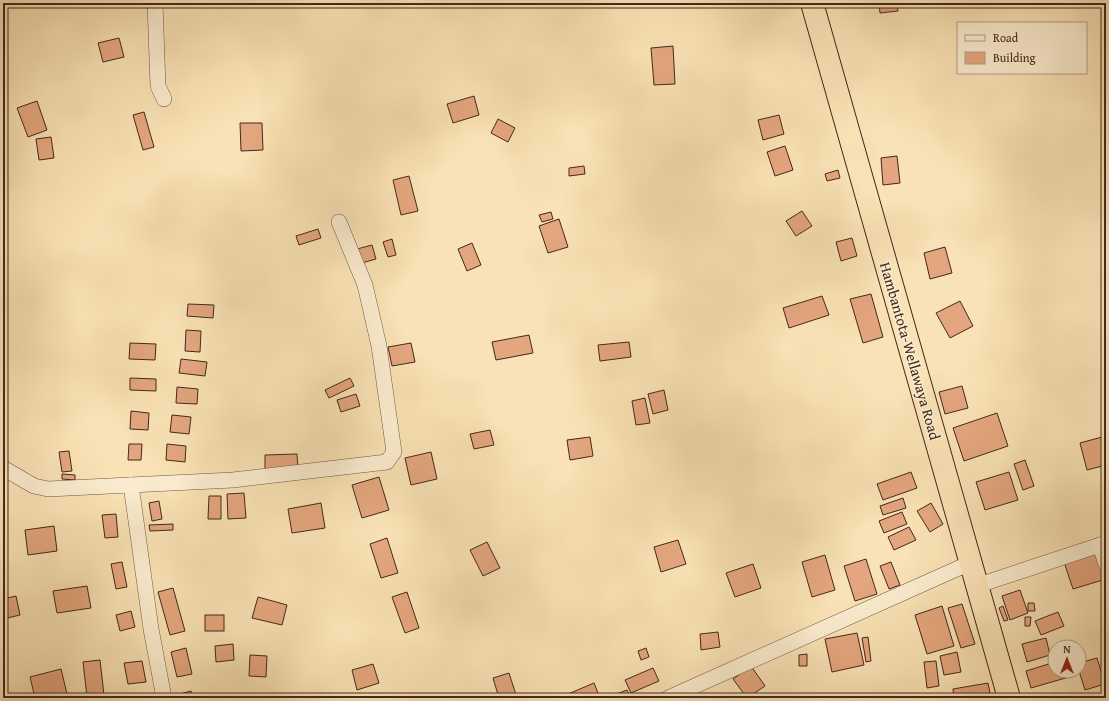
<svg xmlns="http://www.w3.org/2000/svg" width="1109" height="701" font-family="'Gentium Book Plus',serif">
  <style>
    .building { fill: #e4a67e; stroke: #44281d }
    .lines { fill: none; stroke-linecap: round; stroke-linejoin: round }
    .street-casing { stroke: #715643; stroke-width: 16 }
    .highway-casing { stroke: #44281d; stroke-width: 24 }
    .street { stroke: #fbeccf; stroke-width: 15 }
    .highway { stroke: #f9e2b5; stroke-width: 22 }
    .labels { text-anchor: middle; stroke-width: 3; stroke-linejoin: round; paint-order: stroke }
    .street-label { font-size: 15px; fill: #44281d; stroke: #fbeccf }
  </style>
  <rect width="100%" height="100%" fill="#f9e2b5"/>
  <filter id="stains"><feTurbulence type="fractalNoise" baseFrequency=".005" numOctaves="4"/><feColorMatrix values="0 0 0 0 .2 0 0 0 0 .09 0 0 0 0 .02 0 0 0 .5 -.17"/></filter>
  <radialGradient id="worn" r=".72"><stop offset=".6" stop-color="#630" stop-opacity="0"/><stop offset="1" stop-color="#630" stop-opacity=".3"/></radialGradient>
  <g class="building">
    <polygon points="879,3 897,3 898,11 880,13"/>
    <polygon points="119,38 124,57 103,62 98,43"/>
    <polygon points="673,46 675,84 654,85 651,48"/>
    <polygon points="474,96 479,115 453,123 447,104"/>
    <polygon points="37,101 47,130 28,137 17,108"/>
    <polygon points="144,112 154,147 143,150 133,115"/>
    <polygon points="779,115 784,134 763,140 758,120"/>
    <polygon points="498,119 515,128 508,142 491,133"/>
    <polygon points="240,123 262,123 263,150 241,151"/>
    <polygon points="51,137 54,158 39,160 36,139"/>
    <polygon points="785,146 793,170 775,176 767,152"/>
    <polygon points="897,156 900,183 883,185 881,158"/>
    <polygon points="584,166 585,174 569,176 569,168"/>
    <polygon points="838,170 840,178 827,181 825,174"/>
    <polygon points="409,176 418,211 401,215 393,180"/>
    <polygon points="802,211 812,226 796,236 786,221"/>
    <polygon points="551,212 553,219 542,222 539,215"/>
    <polygon points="559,219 568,247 548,253 539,226"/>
    <polygon points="318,229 321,238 299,245 296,236"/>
    <polygon points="852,238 857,256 841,261 836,242"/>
    <polygon points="392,239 396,255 388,257 383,242"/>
    <polygon points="472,243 481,265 467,271 458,249"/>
    <polygon points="372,245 376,259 362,263 357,249"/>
    <polygon points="945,247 952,273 930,279 924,253"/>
    <polygon points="871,294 883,337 863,343 850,299"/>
    <polygon points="822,296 829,315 789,328 783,308"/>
    <polygon points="960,301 973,326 950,338 936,313"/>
    <polygon points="188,304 214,305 213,318 187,316"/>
    <polygon points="186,330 201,331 200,352 185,351"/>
    <polygon points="529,335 533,353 496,360 492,342"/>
    <polygon points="629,342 631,357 600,361 598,345"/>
    <polygon points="130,343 156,344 155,360 129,359"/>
    <polygon points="411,343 415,362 392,366 388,347"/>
    <polygon points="181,359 207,362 205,376 179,373"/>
    <polygon points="130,378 156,379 156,391 130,390"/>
    <polygon points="350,378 354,386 329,398 325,390"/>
    <polygon points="962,386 968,408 945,414 939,392"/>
    <polygon points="177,387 198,389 197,404 176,403"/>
    <polygon points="664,390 668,410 653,414 648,394"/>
    <polygon points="356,394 360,406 341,412 337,400"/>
    <polygon points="645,398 650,423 636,425 632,401"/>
    <polygon points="131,411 149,413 148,430 130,429"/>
    <polygon points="997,413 1008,446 964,461 953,428"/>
    <polygon points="172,415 191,417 189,434 170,432"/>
    <polygon points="490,430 494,445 474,449 470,434"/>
    <polygon points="590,437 593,456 570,460 567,440"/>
    <polygon points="1102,437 1106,451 1106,465 1087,470 1080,443"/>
    <polygon points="129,444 142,444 141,460 128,460"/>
    <polygon points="167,444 186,446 185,462 166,460"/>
    <polygon points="69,451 72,471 62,472 59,452"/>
    <polygon points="431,452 437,479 411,485 405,458"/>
    <polygon points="297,454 298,468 265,470 265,455"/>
    <polygon points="1025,460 1034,486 1023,490 1014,464"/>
    <polygon points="911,472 917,488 883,500 877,484"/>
    <polygon points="1009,472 1018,500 985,510 976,482"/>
    <polygon points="62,474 75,475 75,480 62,479"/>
    <polygon points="379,477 389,510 362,518 352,485"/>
    <polygon points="244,493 246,518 228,519 227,494"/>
    <polygon points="209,496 221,496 221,519 208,519"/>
    <polygon points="903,498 906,508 883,515 880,506"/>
    <polygon points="159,501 162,519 152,521 149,503"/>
    <polygon points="321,503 325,528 292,533 288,509"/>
    <polygon points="931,503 943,524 930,532 917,511"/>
    <polygon points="902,512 907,524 884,533 879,521"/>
    <polygon points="116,514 118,537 105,538 102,515"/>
    <polygon points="173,524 173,530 150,531 149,525"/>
    <polygon points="54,526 57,551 28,555 25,530"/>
    <polygon points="909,527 916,540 894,550 888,537"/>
    <polygon points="387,538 398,573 381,578 370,544"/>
    <polygon points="678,540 686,564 661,572 654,547"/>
    <polygon points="487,542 500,568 483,576 470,550"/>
    <polygon points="1098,551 1106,579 1073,589 1064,562"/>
    <polygon points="825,555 835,590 812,597 802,562"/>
    <polygon points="866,559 877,594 855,601 844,566"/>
    <polygon points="122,562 127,587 116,589 111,564"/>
    <polygon points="891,562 900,585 889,589 880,566"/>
    <polygon points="753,564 761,588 735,597 726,573"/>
    <polygon points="87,586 91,608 57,613 53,591"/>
    <polygon points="173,588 185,631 170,635 158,592"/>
    <polygon points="1020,590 1028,613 1010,620 1002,596"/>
    <polygon points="407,592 419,628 405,633 392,597"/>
    <polygon points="16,596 20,615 3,619 3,599"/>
    <polygon points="258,597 287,605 282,625 252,618"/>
    <polygon points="1028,603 1034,603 1035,611 1028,611"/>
    <polygon points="962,604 975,644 961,648 948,608"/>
    <polygon points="942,606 954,646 927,654 915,615"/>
    <polygon points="1003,606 1008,620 1004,621 999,608"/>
    <polygon points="131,611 135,627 120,631 116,615"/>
    <polygon points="1058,612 1064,626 1041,635 1035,621"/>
    <rect x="205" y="615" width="19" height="16"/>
    <polygon points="1025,617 1031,617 1030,626 1025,626"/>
    <polygon points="718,632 720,647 701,650 700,634"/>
    <polygon points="857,633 864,665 832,672 825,639"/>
    <polygon points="868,637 871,661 866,662 862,638"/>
    <polygon points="1046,638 1050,655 1027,662 1022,644"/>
    <polygon points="233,644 234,660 216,662 215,646"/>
    <polygon points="186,648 192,674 177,677 171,652"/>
    <polygon points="646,648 649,657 641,660 638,651"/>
    <polygon points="957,652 961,672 944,675 940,656"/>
    <polygon points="807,654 807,666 799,666 799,655"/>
    <polygon points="250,655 267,656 266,677 249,676"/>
    <polygon points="1097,658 1105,684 1085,690 1079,671 1079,663"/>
    <polygon points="100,660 104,695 87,697 83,662"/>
    <polygon points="142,661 146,682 128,684 124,663"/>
    <polygon points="936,661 939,686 927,688 924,662"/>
    <polygon points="1055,662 1055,671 1075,671 1076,675 1031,688 1026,671"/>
    <polygon points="373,664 379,683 357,690 352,670"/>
    <polygon points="751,666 765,686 747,698 733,679"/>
    <polygon points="653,668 659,681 631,693 625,680"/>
    <polygon points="61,669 67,694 52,698 35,698 30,677"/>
    <polygon points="509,673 517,698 499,698 493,678"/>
    <polygon points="594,683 600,698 570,698 568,694"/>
    <polygon points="988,683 991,698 954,698 953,689"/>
    <polygon points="627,690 631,698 615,698 614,695"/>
    <polygon points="191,691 193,698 177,698 176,695"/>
    <polygon points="1057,693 1059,698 1038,698"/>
  </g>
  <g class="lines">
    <g class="street-casing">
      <g id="street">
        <polyline points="155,3 158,86 164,99"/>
        <polyline points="3,468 34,486 48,489 233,480 387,462 394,452 379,346 365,285 339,222"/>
        <polyline points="131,485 151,629 164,698"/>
        <polyline points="1100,545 1106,564"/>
        <polyline points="976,586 1106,543"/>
        <polyline points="668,698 970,563"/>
      </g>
    </g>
    <g class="highway-casing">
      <polyline id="highway" points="812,3 1009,698"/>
    </g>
    <use href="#street" class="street"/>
    <use href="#highway" class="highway"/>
  </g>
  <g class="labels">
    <g class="street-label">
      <text transform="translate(910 351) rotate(74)" y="5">Hambantota-Wellawaya Road</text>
    </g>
  </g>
  <rect width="1109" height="701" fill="none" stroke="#f9e2b5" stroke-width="16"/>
  <rect x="4" y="4" width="1101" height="693" fill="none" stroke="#44281d" stroke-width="2"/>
  <rect x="8" y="8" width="1093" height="685" fill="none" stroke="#44281d"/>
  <rect x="957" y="22" width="130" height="52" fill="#fbeccf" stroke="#b29e88"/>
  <rect x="965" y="35" width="20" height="6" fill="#fbeccf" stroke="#b29e88"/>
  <text x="993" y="42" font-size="12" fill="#44281d">Road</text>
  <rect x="965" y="52" width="20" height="12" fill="#e4a67e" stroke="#b29e88"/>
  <text x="993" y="62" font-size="12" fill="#44281d">Building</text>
  <g transform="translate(1067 659)"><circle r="19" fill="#fbeccf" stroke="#b29e88"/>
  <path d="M0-3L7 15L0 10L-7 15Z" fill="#8f2418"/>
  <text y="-6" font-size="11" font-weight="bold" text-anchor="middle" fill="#44281d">N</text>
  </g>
  <rect width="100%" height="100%" filter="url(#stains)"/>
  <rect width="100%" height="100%" fill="url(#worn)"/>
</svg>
